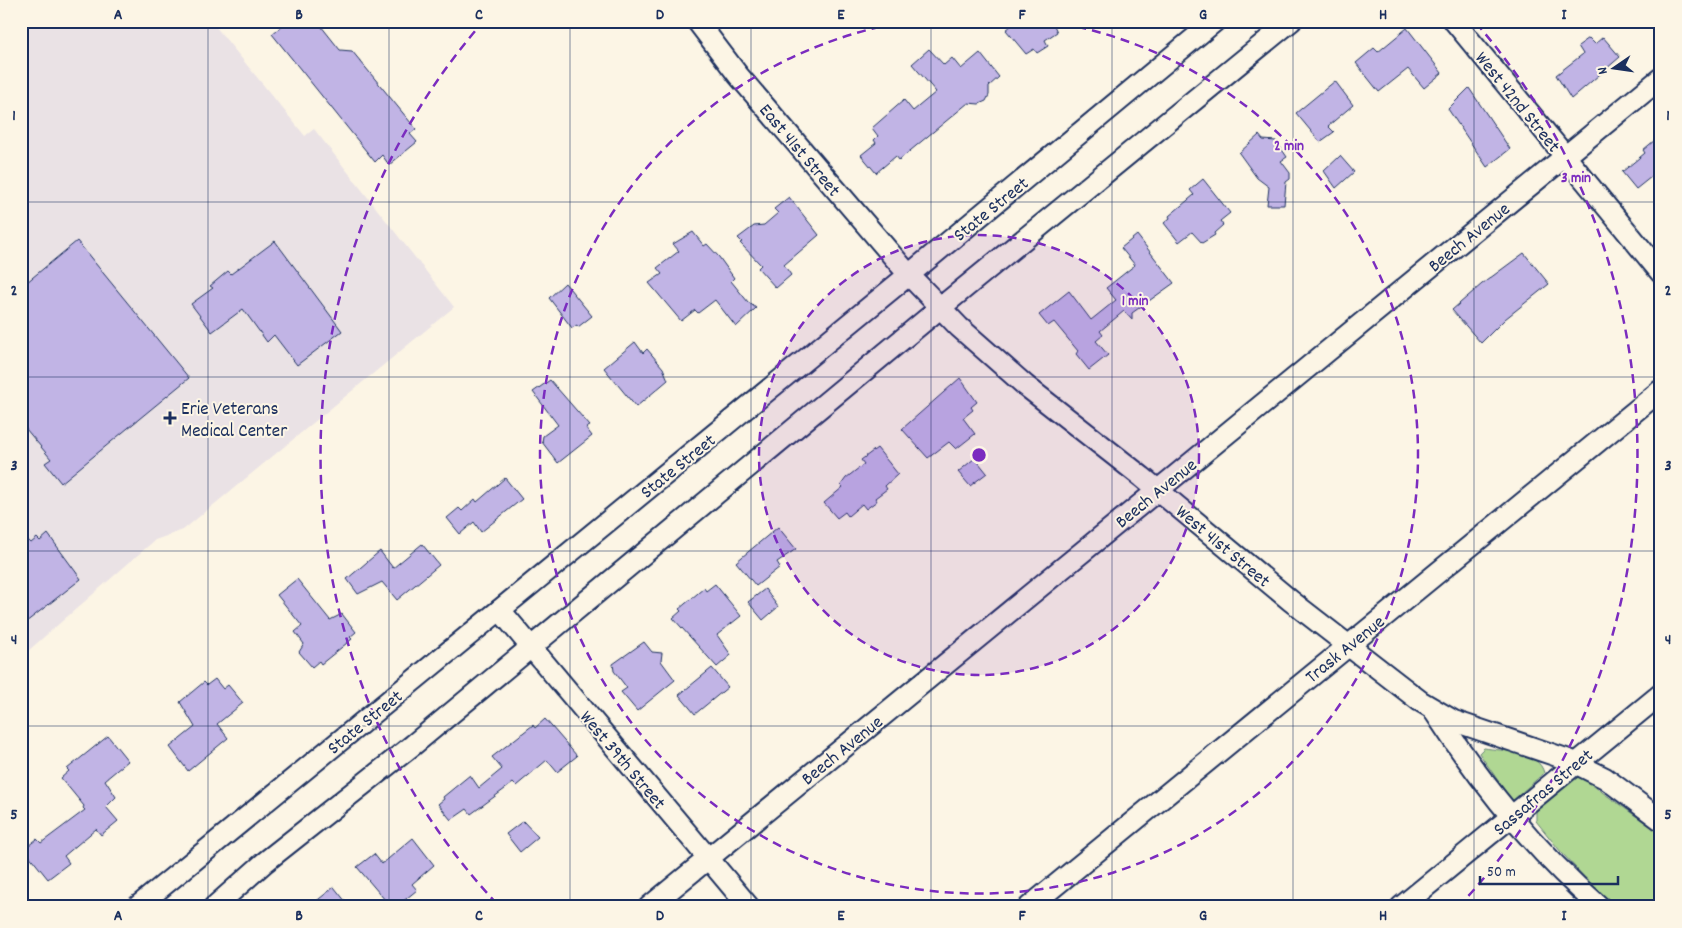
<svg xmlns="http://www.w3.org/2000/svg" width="1682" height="928" font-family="Dekko,sans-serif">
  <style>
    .built { fill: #eae2e5 }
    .green { fill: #b0d793; stroke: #668378 }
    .building { fill: #c1b4e5; stroke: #1b2f5e }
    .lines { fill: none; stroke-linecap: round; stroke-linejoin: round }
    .street-casing { stroke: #1b2f5e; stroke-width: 24 }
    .street { stroke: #fcf5e5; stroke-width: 20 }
    .grid { fill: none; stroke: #1b2f5e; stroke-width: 1; stroke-opacity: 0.55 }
    .ring { fill: none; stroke: #7b2cbf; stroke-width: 2.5; stroke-dasharray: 9 6 }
    .poi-dot { fill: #1b2f5e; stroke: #fcf5e5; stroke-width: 2 }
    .labels { text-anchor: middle; stroke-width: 4; stroke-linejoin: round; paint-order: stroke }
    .street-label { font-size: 19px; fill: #1b2f5e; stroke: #fcf5e5 }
    .poi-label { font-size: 19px; fill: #1b2f5e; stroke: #fcf5e5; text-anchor: start }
    .centre { fill: #7b2cbf; stroke: #fcf5e5; stroke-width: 2.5 }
    .ring-label { font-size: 15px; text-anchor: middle; font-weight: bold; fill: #7b2cbf; stroke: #fcf5e5; stroke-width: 4; stroke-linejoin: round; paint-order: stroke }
    .neatline { fill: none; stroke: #1b2f5e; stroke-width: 2 }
    .grid-label { font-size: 16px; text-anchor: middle; font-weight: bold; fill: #1b2f5e }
  </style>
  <rect width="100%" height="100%" fill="#fcf5e5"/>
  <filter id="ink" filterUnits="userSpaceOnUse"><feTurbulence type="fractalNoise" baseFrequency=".02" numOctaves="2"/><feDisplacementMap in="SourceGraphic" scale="10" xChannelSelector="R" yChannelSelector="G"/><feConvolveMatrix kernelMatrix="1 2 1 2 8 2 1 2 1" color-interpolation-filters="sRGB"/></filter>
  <g filter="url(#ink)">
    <polygon class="built" points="21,21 211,21 305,136 314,129 454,307 183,530 155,540 21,657"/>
    <g class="green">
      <path d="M1484,748c19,3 55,3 60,25l-32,28 -33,-48z"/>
      <polygon points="1581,777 1661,834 1661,907 1619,907 1604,898 1561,852 1536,821 1536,811 1575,778"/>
    </g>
    <g class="building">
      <polygon points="288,21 317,21 340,50 352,51 416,129 410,134 417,142 389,165 382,155 375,162 272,34"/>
      <polygon points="1017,21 1052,21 1057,32 1045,40 1048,46 1037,53 1034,49 1026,54 1006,30"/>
      <polygon points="1407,28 1442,73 1424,88 1408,69 1379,92 1356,63 1374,48 1378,52"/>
      <polygon points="1603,37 1620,57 1571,99 1556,75 1583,54 1578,46 1589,38 1595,44"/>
      <polygon points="929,49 944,65 952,58 961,69 980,53 999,77 989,86 989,95 986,101 979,104 968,103 899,160 896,156 876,173 861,155 876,143 874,140 878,136 872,128 904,100 913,111 936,92 912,64"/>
      <polygon points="1335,81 1353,105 1328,126 1334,132 1320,142 1296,113"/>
      <polygon points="1469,88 1510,149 1487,167 1448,109"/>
      <polygon points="1259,135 1263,140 1276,141 1287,157 1281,161 1290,173 1290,179 1286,182 1284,205 1267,205 1269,187 1257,178 1239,153"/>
      <polygon points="1661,135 1661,189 1651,177 1636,189 1622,172 1645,153 1643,150"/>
      <polygon points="1340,156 1354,172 1336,188 1324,171"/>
      <polygon points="1203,179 1230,213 1220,221 1223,225 1214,233 1215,235 1202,243 1192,232 1179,242 1164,223 1170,218 1169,216 1194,195 1190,190"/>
      <polygon points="789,197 819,235 784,265 791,275 776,288 758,268 761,265 740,243 742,242 738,238 754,226 764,225 778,213 774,209"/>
      <polygon points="693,232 704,246 707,244 719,257 734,278 731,281 748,302 756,308 736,327 715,300 698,313 695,310 681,321 649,283 662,274 657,268 679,251 673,244"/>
      <polygon points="1137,235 1174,283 1132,313 1132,320 1124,311 1100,331 1103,335 1096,341 1108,355 1089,370 1076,354 1078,351 1054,322 1048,326 1039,315 1069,291 1091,320 1116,300 1106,288 1135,265 1121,248"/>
      <polygon points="77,241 189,378 61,483 45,463 51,459 21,423 21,287"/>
      <polygon points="275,241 342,331 297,365 274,335 267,342 243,309 212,332 191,304 213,288 210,286 228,271 231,274"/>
      <polygon points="1524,253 1549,284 1505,319 1481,343 1452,310 1482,284"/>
      <polygon points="565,283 592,316 578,327 577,325 572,328 549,298"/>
      <polygon points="635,342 643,353 647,349 663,368 668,380 636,407 604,368"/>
      <polygon points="960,378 977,402 971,407 973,410 963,418 975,434 956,449 949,442 928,458 902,429"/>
      <polygon points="550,380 590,426 586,428 592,436 558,463 542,442 543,436 558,425 533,392"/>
      <polygon points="877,448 898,474 885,486 887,489 875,498 877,501 866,509 862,504 848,516 845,512 837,518 824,503 843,487 841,485 846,478 864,464 861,460"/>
      <polygon points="975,458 987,473 970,486 958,472"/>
      <polygon points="505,478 522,499 481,532 474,522 460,534 447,518 459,508 462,511 475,499 477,502"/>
      <polygon points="778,527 796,549 777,562 780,567 756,586 736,562"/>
      <polygon points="21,533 31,543 37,538 40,541 48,534 81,579 21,626"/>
      <polygon points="422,544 439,565 397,600 382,582 358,594 347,579 380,551 393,568"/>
      <polygon points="297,579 330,620 342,614 356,632 350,637 352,639 321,664 319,661 312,667 299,652 304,644 295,632 302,626 277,595"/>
      <polygon points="715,584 741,616 717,635 731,655 717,667 673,618 681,611 679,609 704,588 706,591"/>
      <polygon points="765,589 778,607 763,620 748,602"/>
      <polygon points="644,642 652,652 662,653 661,661 675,680 637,711 621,692 627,688 614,671 613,664"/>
      <polygon points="712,668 728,687 695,714 679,695"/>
      <polygon points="215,679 223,689 228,685 243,703 217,724 228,738 188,771 170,747 195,727 180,702 204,682 207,685"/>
      <polygon points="545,719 577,756 557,772 547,760 516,786 513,783 471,814 467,809 451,820 438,804 444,799 443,797 470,775 479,788 502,769 492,757 533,725 535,728"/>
      <polygon points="108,736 128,761 105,780 116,797 106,807 118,821 101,835 96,829 64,856 69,863 48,879 24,849 37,839 41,843 85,810 83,808 84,806 61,778 69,771 67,769"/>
      <polygon points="523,821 538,837 520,852 506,834"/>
      <polygon points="413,838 434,865 412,884 417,890 396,907 391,907 357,867 374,854 382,864"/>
      <polygon points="334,887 350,907 309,907"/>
    </g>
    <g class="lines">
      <g class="street-casing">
        <g id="street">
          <polyline points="697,21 738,75 909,275 959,327 1026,386 1142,477 1291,601 1420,701 1454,721 1569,760 1605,778 1661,820"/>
          <polyline points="1454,21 1661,273"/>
          <polyline points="500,610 749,907"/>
          <path d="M1434,711c46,71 101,140 166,196"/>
          <polyline points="137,907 905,278 1215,21"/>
          <polyline points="214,907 265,862 413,745 940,308 1291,21"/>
          <polyline points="649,907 1661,78"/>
          <polyline points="1029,907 1661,390"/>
          <polyline points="1401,907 1661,694"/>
        </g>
      </g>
      <use href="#street" class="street"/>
    </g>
  </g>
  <path class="grid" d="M208,21v886M389,21v886M570,21v886M751,21v886M931,21v886M1112,21v886M1293,21v886M1474,21v886M21,202h1640M21,377h1640M21,551h1640M21,726h1640"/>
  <circle cx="979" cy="455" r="220" fill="#7b2cbf" fill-opacity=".12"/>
  <g class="ring">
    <circle cx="979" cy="455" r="220"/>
    <path d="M1048 21A439 439 0 1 1 910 21"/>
    <path d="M497 904A659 659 0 0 1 482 23M1476 23A659 659 0 0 1 1461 904"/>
  </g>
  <path class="poi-dot" d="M167.5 410.5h5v5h5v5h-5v5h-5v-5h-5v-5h5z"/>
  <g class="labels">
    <g class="street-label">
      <text transform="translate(1519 101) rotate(51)" y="7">West 42nd Street</text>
      <text transform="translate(801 149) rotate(50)" y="7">East 41st Street</text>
      <text transform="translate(990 208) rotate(-39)" y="7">State Street</text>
      <text transform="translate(1468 236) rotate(-39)" y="7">Beech Avenue</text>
      <text transform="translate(677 465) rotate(-39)" y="7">State Street</text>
      <text transform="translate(1155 492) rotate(-39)" y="7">Beech Avenue</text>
      <text transform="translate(1224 545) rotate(40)" y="7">West 41st Street</text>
      <text transform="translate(1344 648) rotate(-39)" y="7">Trask Avenue</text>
      <text transform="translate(364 721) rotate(-39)" y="7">State Street</text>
      <text transform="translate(841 749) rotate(-39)" y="7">Beech Avenue</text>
      <text transform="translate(624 759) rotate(50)" y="7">West 39th Street</text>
      <text transform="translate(1542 791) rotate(-40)" y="7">Sassafras Street</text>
    </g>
    <g class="poi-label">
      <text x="181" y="414">Erie Veterans<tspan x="181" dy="22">Medical Center</tspan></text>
    </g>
  </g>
  <circle cx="979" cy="455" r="8" class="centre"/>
  <g class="ring-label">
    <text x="1289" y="150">2 min</text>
    <text x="1576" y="182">3 min</text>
    <text x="1135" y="305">1 min</text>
  </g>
  <rect width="1682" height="928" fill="none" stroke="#fcf5e5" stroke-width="55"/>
  <g transform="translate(1614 68) rotate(257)" stroke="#fcf5e5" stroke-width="4" paint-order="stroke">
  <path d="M0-4L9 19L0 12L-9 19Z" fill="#1b2f5e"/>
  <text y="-8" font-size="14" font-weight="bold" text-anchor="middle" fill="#1b2f5e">N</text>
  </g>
  <path d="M1480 876v8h138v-8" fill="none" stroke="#1b2f5e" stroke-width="2.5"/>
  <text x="1487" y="876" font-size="15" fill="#1b2f5e" stroke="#fcf5e5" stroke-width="4" paint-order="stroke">50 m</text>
  <rect x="28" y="28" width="1626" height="872" class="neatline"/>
  <g class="grid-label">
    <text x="118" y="19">A</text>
    <text x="299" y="19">B</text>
    <text x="479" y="19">C</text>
    <text x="660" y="19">D</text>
    <text x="841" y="19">E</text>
    <text x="1022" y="19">F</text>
    <text x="1203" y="19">G</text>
    <text x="1383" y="19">H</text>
    <text x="1564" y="19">I</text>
    <text x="14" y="120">1</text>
    <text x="1668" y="120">1</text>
    <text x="14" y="295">2</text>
    <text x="1668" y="295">2</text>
    <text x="14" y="470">3</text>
    <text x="1668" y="470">3</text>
    <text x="14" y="644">4</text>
    <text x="1668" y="644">4</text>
    <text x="14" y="819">5</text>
    <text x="1668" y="819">5</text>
    <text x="118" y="920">A</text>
    <text x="299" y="920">B</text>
    <text x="479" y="920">C</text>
    <text x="660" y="920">D</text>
    <text x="841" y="920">E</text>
    <text x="1022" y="920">F</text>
    <text x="1203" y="920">G</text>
    <text x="1383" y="920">H</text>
    <text x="1564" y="920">I</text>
  </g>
</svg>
